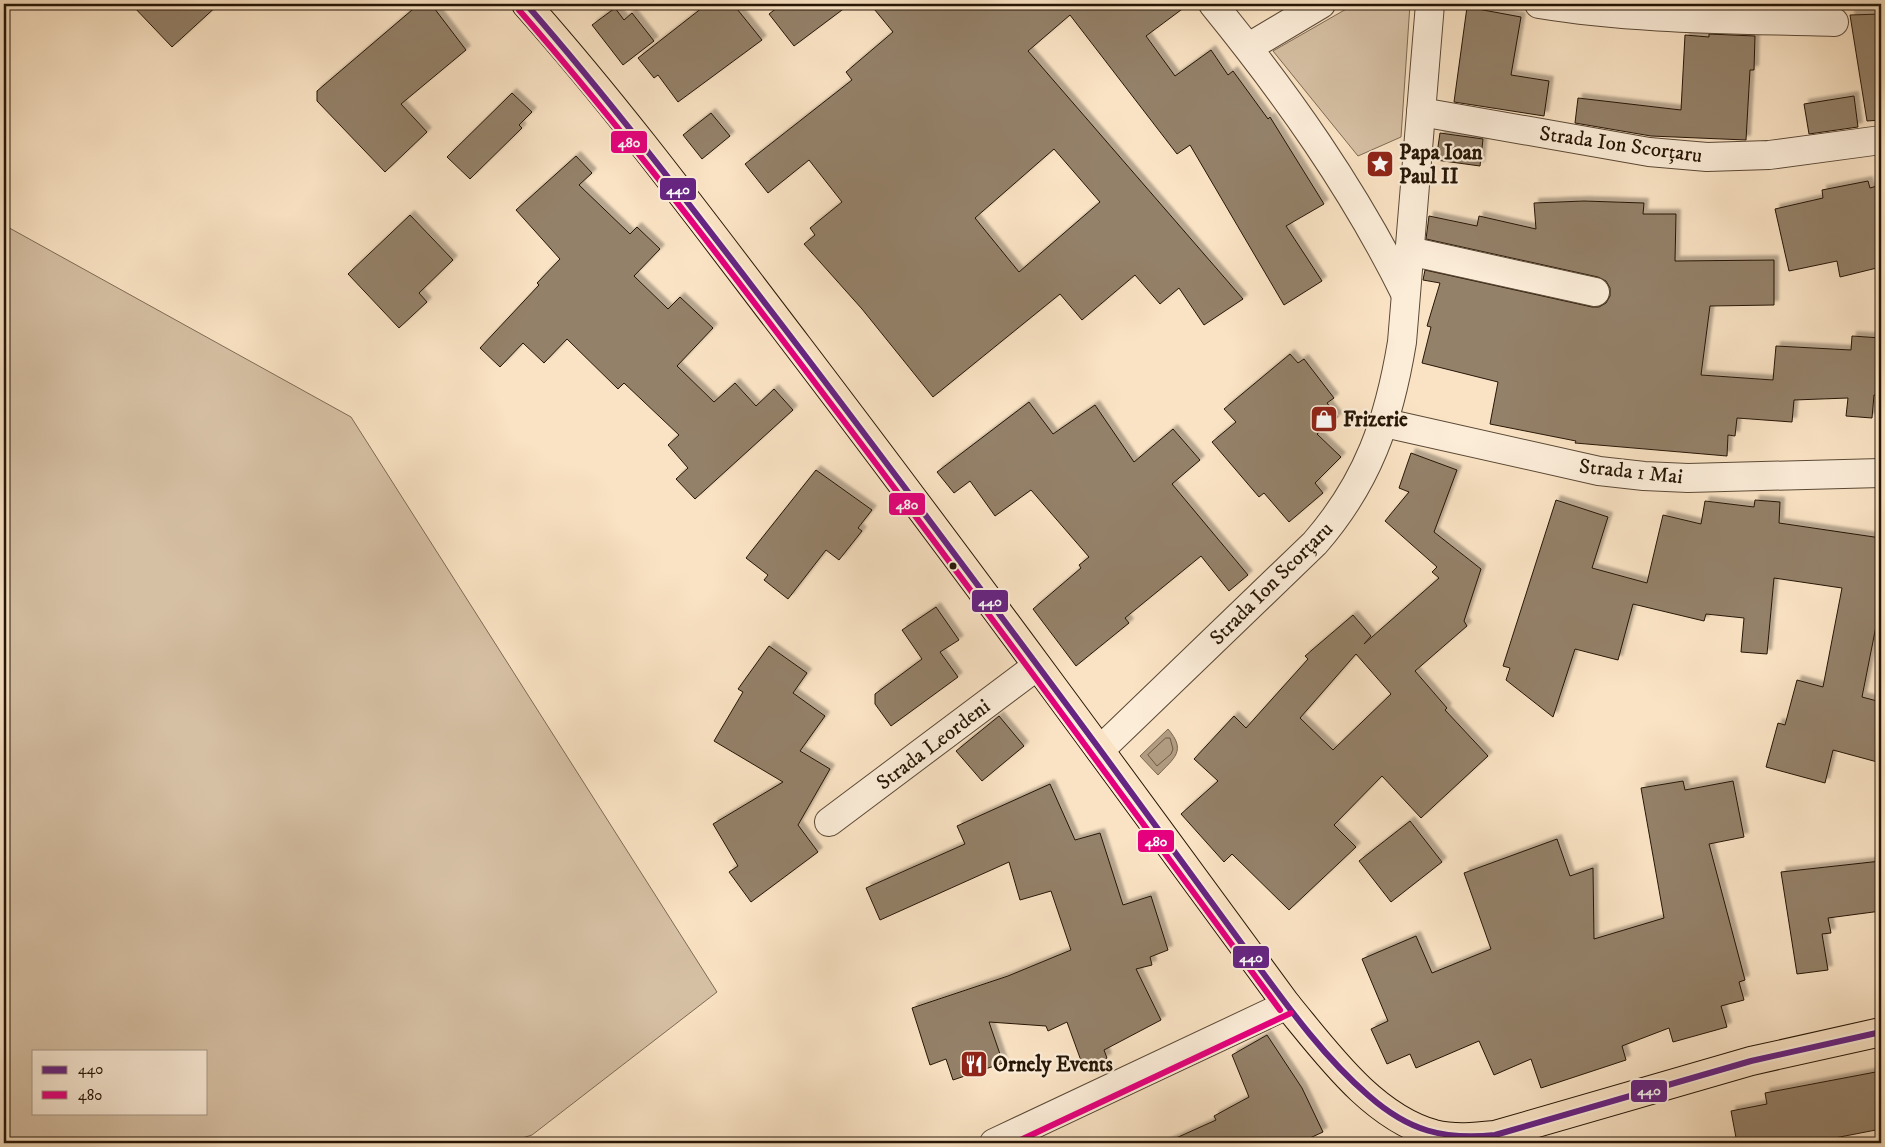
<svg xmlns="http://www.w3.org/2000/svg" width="1885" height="1147" font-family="'IM FELL DW Pica',serif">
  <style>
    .green { fill: #d6c0a4; stroke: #7e6b55; fill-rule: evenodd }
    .water { fill: #b29d83; stroke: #7a6751 }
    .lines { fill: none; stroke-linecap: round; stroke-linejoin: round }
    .shore { stroke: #6c5a44; stroke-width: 1 }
    .building { fill: #948169; stroke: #261606; fill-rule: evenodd; filter: url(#shadow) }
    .minor-casing { stroke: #5b4936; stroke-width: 30 }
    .major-casing { stroke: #261606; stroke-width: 30 }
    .minor { stroke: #fcedd9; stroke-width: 28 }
    .major { stroke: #fae3c4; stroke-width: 28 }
    .bus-1-casing { stroke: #fcedd9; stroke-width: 10 }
    .bus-2-casing { stroke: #fcedd9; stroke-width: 10 }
    .bus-1 { stroke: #662483; stroke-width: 6 }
    .bus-2 { stroke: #e5007d; stroke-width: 6 }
    .bus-dot { fill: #261606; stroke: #fcedd9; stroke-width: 2 }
    .labels { text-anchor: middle; stroke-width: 4.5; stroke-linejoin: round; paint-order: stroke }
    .street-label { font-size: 21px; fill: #261606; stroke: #fcedd9 }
    .poi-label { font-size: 21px; font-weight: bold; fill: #261606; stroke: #fcedd9; text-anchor: start }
    .line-badge { stroke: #fcedd9; stroke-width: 2 }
    .badge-label { font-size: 14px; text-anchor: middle; font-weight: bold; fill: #fff }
  </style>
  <defs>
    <filter id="shadow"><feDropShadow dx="4.5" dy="-4.5" stdDeviation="1" flood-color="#0004"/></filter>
  </defs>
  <rect width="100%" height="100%" fill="#fae3c4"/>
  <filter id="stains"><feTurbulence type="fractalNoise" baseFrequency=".004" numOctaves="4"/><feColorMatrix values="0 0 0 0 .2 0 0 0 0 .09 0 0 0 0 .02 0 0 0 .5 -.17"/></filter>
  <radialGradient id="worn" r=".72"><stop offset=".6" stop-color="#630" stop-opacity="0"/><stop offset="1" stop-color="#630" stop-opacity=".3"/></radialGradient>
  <g class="green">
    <polygon points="1355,4 1410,4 1401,137 1358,156 1273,51"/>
    <path d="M4,225l347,192 366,575 -185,143 -26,8h-502zM34,1051h172v62h-172z"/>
  </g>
  <path class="water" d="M1168,729c19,22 6,29 -10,46l-18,-19z"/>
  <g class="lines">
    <polygon class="shore" points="1166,738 1170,738 1173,749 1171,754 1157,766 1148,755"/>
  </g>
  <g class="building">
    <polygon points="131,4 219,4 172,47"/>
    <polygon points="419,4 431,4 466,50 401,104 427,132 385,172 317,101 317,91"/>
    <polygon points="707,4 733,4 762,40 678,102 658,75 654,78 638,58"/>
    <polygon points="782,4 850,4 794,46 769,14"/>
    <path d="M870,4h319l-43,32 29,40 36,-26 17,25 5,-4 35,48 2,-2 54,87 -38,22 36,55 -38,24 -94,-160 -13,9 -107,-139 -42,36 215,248 -39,26 -25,-37 -19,16 -25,-29 -53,45 -22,-26 -127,103 -71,-88 -58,-65 11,-9 -5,-7 32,-26 -33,-42 -41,33 -23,-29 107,-84 -6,-8 47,-40zM1054,149l46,53 -81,70 -44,-54z"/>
    <polygon points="1467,7 1521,17 1511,75 1549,81 1544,116 1454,102"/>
    <polygon points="615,8 624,20 632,13 654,41 623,65 592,25"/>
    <polygon points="1881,14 1881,120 1867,121 1850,15"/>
    <polygon points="1709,34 1755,36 1754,70 1750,70 1746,140 1651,136 1575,123 1578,98 1681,110 1685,35 1709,37"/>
    <polygon points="512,93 532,112 519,125 522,128 470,179 447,157"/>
    <polygon points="1854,96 1858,127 1809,134 1804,104"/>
    <polygon points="711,113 730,136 702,159 683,135"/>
    <polygon points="1440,133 1483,139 1480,166 1436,160"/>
    <polygon points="576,156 592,173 579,185 630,234 637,227 660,249 634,276 668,309 680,297 713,328 677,366 714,402 735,383 756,406 774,389 793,410 695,499 676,479 688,468 668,445 679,435 624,383 618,389 567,339 544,363 523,343 500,367 480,348 539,285 537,283 560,259 516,210"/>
    <polygon points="1868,181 1870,188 1877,186 1881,206 1881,267 1840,277 1837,261 1789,271 1775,209 1823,198 1822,190"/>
    <polygon points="1584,201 1644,203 1643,214 1676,214 1675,261 1774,260 1774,305 1710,306 1701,375 1773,380 1776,346 1851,350 1852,336 1881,338 1881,396 1874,395 1872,418 1846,416 1848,398 1794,400 1792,422 1737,418 1735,436 1728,435 1727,456 1575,443 1576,441 1490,424 1498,382 1422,363 1431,327 1427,326 1440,283 1423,280 1425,270 1592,307 1599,307 1606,303 1610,296 1610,288 1606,281 1598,277 1426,239 1429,216 1477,226 1479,216 1536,229 1534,203"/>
    <polygon points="410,215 453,260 419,293 427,302 399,328 348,274"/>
    <polygon points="1290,354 1298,363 1304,359 1334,398 1327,403 1338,417 1317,434 1341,457 1315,483 1323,493 1289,522 1264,493 1259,497 1212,442 1236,422 1224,409"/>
    <polygon points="1029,402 1053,434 1095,405 1134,462 1173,429 1200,460 1172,484 1248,575 1229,591 1201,556 1125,618 1129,623 1076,666 1033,609 1081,568 1079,565 1089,557 1031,490 995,516 970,481 954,493 937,472"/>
    <path d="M1411,453l46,17 -23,62 47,37 -17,52 3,5 -52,45 32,37 -2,2 43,46 -67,62 -39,-42 -48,49 22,22 -67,63 -57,-56 -8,8 -43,-48 37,-33 -24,-22 40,-43 12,12 62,-69 -3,-3 48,-41 18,21 -7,8 75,-66 -7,-6 5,-5 -52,-46 24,-29 -10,-4zM1356,654l35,40 -58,56 -33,-32z"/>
    <polygon points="816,470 872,510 858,528 862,531 839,560 826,550 788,599 764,580 768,575 746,558"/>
    <polygon points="1556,500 1608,517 1592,568 1647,583 1663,515 1701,524 1705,501 1754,507 1755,500 1780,502 1779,523 1881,538 1881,601 1862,697 1881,702 1881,763 1833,750 1825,783 1766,767 1778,723 1785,725 1797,680 1823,687 1842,588 1774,578 1767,654 1741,652 1744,618 1706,614 1704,621 1633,604 1618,660 1575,649 1553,717 1506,680 1510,668 1503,666"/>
    <polygon points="936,607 959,640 940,652 958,677 891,726 875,704 875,694 922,659 902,630"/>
    <polygon points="769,646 807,673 793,693 825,716 800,751 830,769 798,825 818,852 751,902 729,872 738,866 713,824 783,782 714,741 743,692 738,689"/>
    <polygon points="999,716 1024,746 982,781 956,751"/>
    <polygon points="1683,781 1685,790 1733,781 1744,837 1709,844 1745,980 1739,982 1744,1000 1721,1006 1727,1027 1673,1042 1669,1028 1622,1046 1626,1060 1541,1088 1531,1059 1494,1075 1479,1041 1416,1068 1410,1054 1387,1064 1371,1029 1388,1021 1362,959 1416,936 1432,973 1491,949 1464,873 1557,839 1570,876 1593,868 1594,939 1664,918 1641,788"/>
    <polygon points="1050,784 1075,840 1100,833 1123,905 1151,896 1168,950 1150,957 1152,965 1136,969 1161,1020 1104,1050 1107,1058 1084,1069 1067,1022 1048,1031 1046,1026 989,1022 1003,1063 953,1080 946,1059 930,1065 912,1008 1008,976 1071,950 1051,891 1020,900 1009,862 880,920 866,888 965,844 957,826"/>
    <polygon points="1410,821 1442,862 1391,902 1359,861"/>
    <polygon points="1881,861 1881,911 1828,918 1831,933 1822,934 1828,970 1797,974 1781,872"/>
    <polygon points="1267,1035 1302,1088 1323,1132 1299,1143 1165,1143 1216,1120 1214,1116 1249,1097 1232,1055"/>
    <polygon points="1881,1071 1881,1129 1809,1143 1737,1143 1731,1111 1767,1104 1765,1093"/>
  </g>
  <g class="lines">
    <g class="minor-casing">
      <g id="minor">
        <path d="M1213,4c74,91 140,184 192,289"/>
        <path d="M1539,4c97,16 196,15 295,18"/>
        <polyline points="1249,47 1321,4"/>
        <polyline points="1421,112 1649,152 1707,157 1769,155 1881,140"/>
        <polyline points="1409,251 1595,292"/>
        <polyline points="1385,423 1599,471 1644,476 1688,478 1881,473"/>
        <path d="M1100,750l215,-207c53,-61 74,-122 87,-201l28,-338"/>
        <polyline points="829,822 1037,666"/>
        <polyline points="994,1143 1287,1005"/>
      </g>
    </g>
    <g class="major-casing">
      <path id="major" d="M526,4c96,108 183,226 271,341 166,218 328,439 490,660 39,47 85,112 147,129 20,5 41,3 61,1l256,-74 130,-29"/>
    </g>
    <use href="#minor" class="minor"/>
    <use href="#major" class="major"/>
    <g class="bus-1-casing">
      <path id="bus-1" d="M526,4c89,102 170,209 252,316 108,141 214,284 320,427 48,66 96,131 144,197 39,53 77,109 127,152 40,35 74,44 126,39l256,-74 130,-29"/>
    </g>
    <g class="bus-2-casing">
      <g id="bus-2">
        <path d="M519,10c108,124 207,255 306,386 154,203 304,409 455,614"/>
        <polyline points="1014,1143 1291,1013"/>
      </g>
    </g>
    <use href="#bus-1" class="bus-1"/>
    <use href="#bus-2" class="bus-2"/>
  </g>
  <defs>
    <g id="sight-square" transform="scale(1.4375)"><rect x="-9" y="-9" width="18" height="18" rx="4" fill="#8f2418" stroke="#fcedd9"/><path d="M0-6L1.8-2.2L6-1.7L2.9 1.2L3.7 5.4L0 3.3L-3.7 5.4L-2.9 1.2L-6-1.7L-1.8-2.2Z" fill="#fff"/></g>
    <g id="shop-square" transform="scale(1.4375)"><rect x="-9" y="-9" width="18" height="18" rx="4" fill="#8f2418" stroke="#fcedd9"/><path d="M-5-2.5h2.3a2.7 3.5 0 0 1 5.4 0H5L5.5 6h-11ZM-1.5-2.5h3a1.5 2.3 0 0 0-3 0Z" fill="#fff"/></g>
    <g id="restaurant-square" transform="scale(1.4375)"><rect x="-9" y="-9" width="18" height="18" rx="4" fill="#8f2418" stroke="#fcedd9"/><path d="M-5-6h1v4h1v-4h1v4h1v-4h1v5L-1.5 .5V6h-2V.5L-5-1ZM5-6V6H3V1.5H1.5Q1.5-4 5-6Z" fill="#fff"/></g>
  </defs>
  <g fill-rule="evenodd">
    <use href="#sight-square" x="1380" y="164"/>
    <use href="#shop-square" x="1324" y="419"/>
    <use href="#restaurant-square" x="974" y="1064"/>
  </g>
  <circle class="bus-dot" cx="953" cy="566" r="4.5"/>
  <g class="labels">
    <g class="street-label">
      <text transform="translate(1621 144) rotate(8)" y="7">Strada Ion Scorțaru</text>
      <text transform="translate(1631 471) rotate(6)" y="7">Strada 1 Mai</text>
      <text transform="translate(1271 583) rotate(-45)" y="7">Strada Ion Scorțaru</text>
      <text transform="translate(933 744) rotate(-37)" y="7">Strada Leordeni</text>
    </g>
    <g class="poi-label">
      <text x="1399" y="159">Papa Ioan<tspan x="1399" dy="24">Paul II</tspan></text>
      <text x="1343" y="426">Frizerie</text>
      <text x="993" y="1071">Ornely Events</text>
    </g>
  </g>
  <g class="line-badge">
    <rect x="610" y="130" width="38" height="24" rx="5" fill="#e5007d"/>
    <rect x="659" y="177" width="38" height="24" rx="5" fill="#662483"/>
    <rect x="888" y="492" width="38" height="24" rx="5" fill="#e5007d"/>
    <rect x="971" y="589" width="38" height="24" rx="5" fill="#662483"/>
    <rect x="1137" y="829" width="38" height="24" rx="5" fill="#e5007d"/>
    <rect x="1232" y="945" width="38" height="24" rx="5" fill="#662483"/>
    <rect x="1630" y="1079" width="38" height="24" rx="5" fill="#662483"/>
  </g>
  <g class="badge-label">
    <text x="629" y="147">480</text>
    <text x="678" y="194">440</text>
    <text x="907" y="509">480</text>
    <text x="990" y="606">440</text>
    <text x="1156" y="846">480</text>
    <text x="1251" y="962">440</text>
    <text x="1649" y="1095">440</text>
  </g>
  <rect width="1885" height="1147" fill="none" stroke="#fae3c4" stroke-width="20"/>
  <rect x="5" y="5" width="1875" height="1137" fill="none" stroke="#261606" stroke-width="2.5"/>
  <rect x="10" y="10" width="1865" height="1127" fill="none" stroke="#261606"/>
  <rect x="32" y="1050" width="175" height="65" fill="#fcedd9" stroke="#a69785"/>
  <rect x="42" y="1066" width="25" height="8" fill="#662483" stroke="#a69785"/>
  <text x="78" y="1074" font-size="15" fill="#261606">440</text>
  <rect x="42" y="1091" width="25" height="8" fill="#e5007d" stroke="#a69785"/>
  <text x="78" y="1100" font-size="15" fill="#261606">480</text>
  <rect width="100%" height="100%" filter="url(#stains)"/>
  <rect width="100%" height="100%" fill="url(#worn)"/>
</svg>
